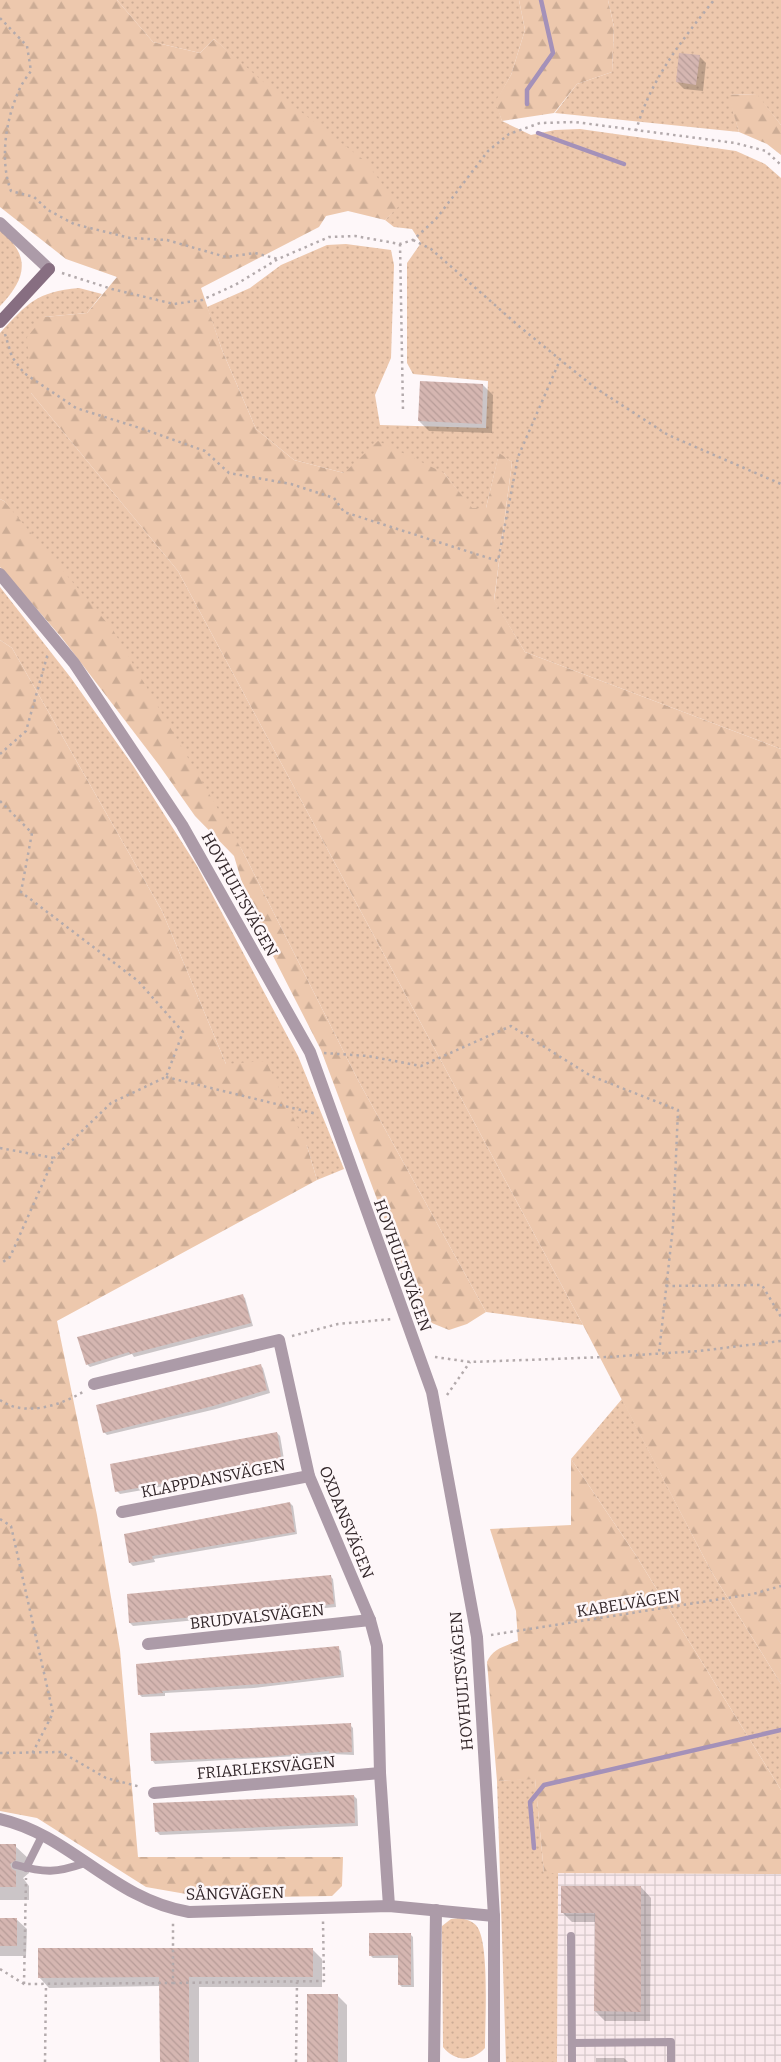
<svg xmlns="http://www.w3.org/2000/svg" width="781" height="2062" font-family="Bitter,serif">
  <style>
    .industrial { fill: url(#industrial-grid) }
    .grass { fill: url(#grass-dots) }
    .forest { fill: url(#forest-firs) }
    .shadow { fill: #0003 }
    .lines { fill: none; stroke-linecap: round; stroke-linejoin: round }
    .stream { stroke: #a491b9; stroke-width: 4.5 }
    .building { fill: url(#building-back-hatch) }
    .path { stroke: #b3aaac; stroke-width: 2.5; stroke-dasharray: 2.5 4; stroke-linecap: butt }
    .lane { stroke: #ac9ba8; stroke-width: 8 }
    .street { stroke: #ac9ba8; stroke-width: 12 }
    .secondary { stroke: #876e81; stroke-width: 12 }
    .labels { text-anchor: middle; stroke-width: 5; stroke-linejoin: round; paint-order: stroke }
    .street-label { font-size: 16px; fill: #33272a; stroke: #fef7f9 }
  </style>
  <defs>
    <pattern id="industrial-grid" width="8" height="8" patternUnits="userSpaceOnUse" patternTransform="scale(1.25)"><rect width="8" height="8" fill="#faeaed"/><path d="M0 4h8M4 0v8" fill="none" stroke="#d7c9cb"/></pattern>
    <pattern id="grass-dots" width="8" height="8" patternUnits="userSpaceOnUse" patternTransform="scale(1.25)"><rect width="8" height="8" fill="#edc8ad"/><path d="M2 2h.1M6 6h.1" fill="none" stroke="#ccac95" stroke-width="1.8" stroke-linecap="round"/></pattern>
    <pattern id="forest-firs" width="22" height="20" patternUnits="userSpaceOnUse" patternTransform="scale(1.25)"><rect width="22" height="20" fill="#edc8ad"/><path d="M5 1l3.5 6h-7zM16 11l3.5 6h-7z" fill="#ccac95"/></pattern>
    <pattern id="building-back-hatch" width="6" height="6" patternUnits="userSpaceOnUse" patternTransform="scale(1.25)"><rect width="6" height="6" fill="#d5b6b1"/><path d="M-1 5l2 2M0 0l6 6M5-1l2 2" fill="none" stroke="#b79c98"/></pattern>
  </defs>
  <rect width="100%" height="100%" fill="#fef7f9"/>
  <polygon class="industrial" points="558,1873 781,1874 781,2062 557,2062"/>
  <g class="grass">
    <polygon points="117,0 519,0 525,30 511,75 496,102 502,121 531,135 555,130 580,129 736,151 765,164 781,178 781,749 525,652 494,601 512,462 499,454 486,508 471,508 444,473 344,473 294,460 256,429 222,350 207,307 250,288 281,265 327,245 346,244 391,250 394,265 391,358 375,395 380,425 486,428 488,381 413,374 407,363 407,263 421,243 412,229 394,227 385,220 398,206 214,39 200,53 153,42"/>
    <polygon points="608,0 781,0 781,125 756,94 729,95 739,132 555,113 577,84 612,72 614,27"/>
    <path d="M0,230c31,26 27,48 0,76z"/>
    <path d="M79,288l23,6 -15,19 -43,4 -13,76 147,178 405,754 -97,-13 -127,-230 -117,-232 -238,-349 -4,-2v-166c28,-30 36,-41 79,-45z"/>
    <polygon points="0,587 71,678 134,767 197,866 298,1056 344,1169 317,1180 307,1146 226,1064 162,911 12,648 0,640"/>
    <polygon points="622,1399 711,1571 781,1684 781,1790 635,1554 571,1459"/>
    <polygon points="535,1778 544,1873 558,1873 557,2062 506,2062 497,1781"/>
    <path d="M460,1918c8,2 16,4 19,12 10,22 6,91 6,118 -13,14 -30,14 -42,-1l-1,-121 9,-7z"/>
  </g>
  <g class="forest">
    <polygon points="0,0 117,0 153,42 200,53 214,39 274,91 365,161 399,206 385,220 348,211 326,216 319,227 201,288 222,350 256,429 294,460 344,473 378,441 444,473 472,508 486,508 499,453 512,462 494,600 525,652 781,749 781,1684 711,1571 583,1325 178,571 31,393 27,337 44,317 87,313 117,277 66,259 0,207"/>
    <polygon points="519,0 608,0 614,27 612,72 577,84 554,113 502,121 495,102 511,75 525,30"/>
    <polygon points="757,94 781,125 781,155 767,144 739,132 728,95"/>
    <polygon points="0,499 4,501 113,630 242,850 359,1082 486,1312 467,1324 449,1330 422,1319 321,1050 251,913 234,856 195,816 159,765 62,638 0,567"/>
    <polygon points="0,640 12,648 162,911 226,1064 266,1061 307,1146 317,1180 57,1321 97,1515 120,1650 138,1857 343,1857 342,1886 332,1896 209,1898 146,1887 37,1818 0,1811"/>
    <path d="M571,1459l64,95 146,236v84l-237,-1 -9,-94 -38,2 -10,-119c5,-13 18,-16 31,-21l-2,-30 -26,-82 81,-4z"/>
  </g>
  <g class="shadow">
    <polygon points="699,56 706,63 703,91 684,89 677,82"/>
    <polygon points="483,385 493,395 492,433 429,431 419,421"/>
    <polygon points="242,1295 245,1298 253,1326 134,1357 132,1354 90,1367 87,1364"/>
    <polygon points="260,1365 263,1368 270,1393 216,1409 107,1435 104,1432"/>
    <polygon points="277,1433 280,1436 285,1465 120,1494 117,1491"/>
    <polygon points="290,1503 293,1506 297,1534 154,1559 155,1562 133,1566 130,1563"/>
    <polygon points="330,1576 333,1579 336,1607 133,1626 130,1623 128,1595"/>
    <polygon points="338,1648 341,1651 344,1677 254,1688 165,1693 165,1696 142,1697 139,1694"/>
    <polygon points="350,1725 353,1728 354,1755 332,1754 155,1764 152,1760"/>
    <polygon points="354,1796 357,1799 358,1826 160,1835 157,1832"/>
    <polygon points="0,1846 15,1846 29,1859 29,1873 23,1878 29,1886 29,1900 0,1900"/>
    <polygon points="641,1887 651,1898 650,2021 605,2021 595,2011 596,1922 572,1922 562,1912"/>
    <polygon points="0,1919 16,1919 27,1929 26,1956 0,1956"/>
    <polygon points="410,1934 413,1937 414,1987 402,1987 399,1984 399,1958 373,1958 370,1955"/>
    <polygon points="312,1949 322,1959 322,1987 199,1987 199,2062 161,2062 160,1986 49,1988 39,1977"/>
    <polygon points="337,1995 347,2005 347,2062 308,2062"/>
    <polygon points="596,2058 624,2058 628,2062 596,2062"/>
  </g>
  <g class="lines">
    <g class="stream">
      <polyline points="527,104 527,90 553,53 541,0"/>
      <polyline points="538,133 624,164"/>
      <polyline points="534,1848 530,1802 544,1785 781,1730"/>
    </g>
  </g>
  <g class="building">
    <polygon points="679,53 700,55 696,85 676,82"/>
    <polygon points="420,381 483,384 482,424 418,421"/>
    <polygon points="243,1294 251,1323 130,1354 129,1352 86,1365 77,1337"/>
    <polygon points="261,1364 267,1390 213,1406 103,1433 96,1405"/>
    <polygon points="277,1432 282,1462 217,1471 194,1478 115,1492 110,1464"/>
    <polygon points="290,1502 295,1532 152,1556 153,1559 129,1563 124,1534"/>
    <polygon points="331,1575 334,1604 129,1623 127,1594"/>
    <polygon points="339,1646 341,1675 274,1683 162,1691 163,1693 138,1695 136,1664"/>
    <polygon points="351,1723 352,1752 329,1753 329,1751 266,1757 151,1761 150,1733"/>
    <polygon points="354,1795 355,1823 155,1832 153,1803"/>
    <polygon points="0,1844 16,1844 16,1860 10,1864 12,1869 16,1871 16,1887 0,1887"/>
    <polygon points="561,1886 641,1886 641,2012 594,2011 595,1913 561,1913"/>
    <rect x="0" y="1918" width="17" height="28"/>
    <polygon points="369,1933 411,1933 411,1985 398,1985 398,1955 369,1956"/>
    <polygon points="38,1948 313,1948 313,1977 189,1977 189,2062 160,2062 159,1977 38,1978"/>
    <rect x="307" y="1994" width="31" height="68"/>
  </g>
  <g class="lines">
    <g class="path">
      <path d="M0,18l27,28 4,25c-5,7 -11,15 -14,24 -12,29 -17,67 -6,96l23,6 14,13 26,14 56,14 37,2 59,17 29,-4 23,6"/>
      <path d="M636,131c14,-51 46,-91 78,-131"/>
      <polyline points="413,240 431,249 520,327 594,387 668,435 781,484"/>
      <polyline points="400,244 403,411"/>
      <polyline points="62,273 112,289 174,304 202,300 235,285 278,259 329,237 355,236 400,244 413,240 436,219 488,151 509,134 540,123 575,122 735,143 766,151 781,165"/>
      <polyline points="5,334 12,357 24,373 76,408 143,429 205,451 229,473 291,484 334,498 344,512 498,561 518,457 560,360"/>
      <polyline points="0,754 26,731 48,653"/>
      <polyline points="0,801 32,833 21,892 138,981 183,1032 166,1077 111,1103 54,1158"/>
      <polyline points="324,1053 368,1056 421,1066 511,1026 591,1076 678,1110 673,1226 659,1353"/>
      <polyline points="166,1077 317,1114"/>
      <polyline points="0,1148 54,1158 10,1257 0,1264"/>
      <polyline points="666,1286 762,1285 781,1317"/>
      <polyline points="292,1336 338,1324 392,1319"/>
      <polyline points="435,1357 470,1362 607,1357 699,1351 781,1341"/>
      <polyline points="447,1395 470,1362"/>
      <path d="M0,1400c24,17 59,6 83,-8"/>
      <polyline points="0,1519 11,1526 53,1713 32,1754"/>
      <polyline points="491,1635 753,1594 781,1586"/>
      <polyline points="0,1753 61,1752 106,1778 141,1787"/>
      <polyline points="0,1969 24,1984 173,1983 173,1920"/>
      <polyline points="173,1983 324,1981 323,1921"/>
      <polyline points="24,1984 26,1878"/>
      <polyline points="45,2062 46,1984"/>
      <polyline points="296,2062 297,1982"/>
    </g>
    <g class="lane">
      <path d="M16,1865c29,8 40,8 69,-2"/>
      <polyline points="26,1868 42,1836"/>
      <polyline points="571,1936 572,2062"/>
      <polyline points="572,2043 671,2042 671,2062"/>
    </g>
    <g class="street">
      <polyline points="0,223 49,269"/>
      <polyline points="0,574 74,663 182,825 310,1052 432,1392 477,1637 494,1916 494,2062"/>
      <polyline points="94,1384 279,1340 309,1476 370,1620 377,1646 380,1773 389,1906"/>
      <polyline points="122,1512 309,1476"/>
      <polyline points="148,1644 370,1620"/>
      <polyline points="154,1793 380,1773"/>
      <path d="M0,1819c71,16 112,80 189,93l200,-6 105,10"/>
      <polyline points="434,2062 436,1910"/>
    </g>
    <polyline class="secondary" points="0,322 49,269"/>
  </g>
  <g class="labels">
    <g class="street-label">
      <text transform="translate(240 894) rotate(61)" y="6">HOVHULTSVÄGEN</text>
      <text transform="translate(403 1265) rotate(70)" y="6">HOVHULTSVÄGEN</text>
      <text transform="translate(213 1478) rotate(-11)" y="6">KLAPPDANSVÄGEN</text>
      <text transform="translate(347 1522) rotate(68)" y="6">OXDANSVÄGEN</text>
      <text transform="translate(628 1603) rotate(-9)" y="6">KABELVÄGEN</text>
      <text transform="translate(257 1616) rotate(-6)" y="6">BRUDVALSVÄGEN</text>
      <text transform="translate(461 1681) rotate(-95)" y="6">HOVHULTSVÄGEN</text>
      <text transform="translate(266 1767) rotate(-5)" y="6">FRIARLEKSVÄGEN</text>
      <text transform="translate(235 1893) rotate(-1)" y="6">SÅNGVÄGEN</text>
    </g>
  </g>
</svg>
